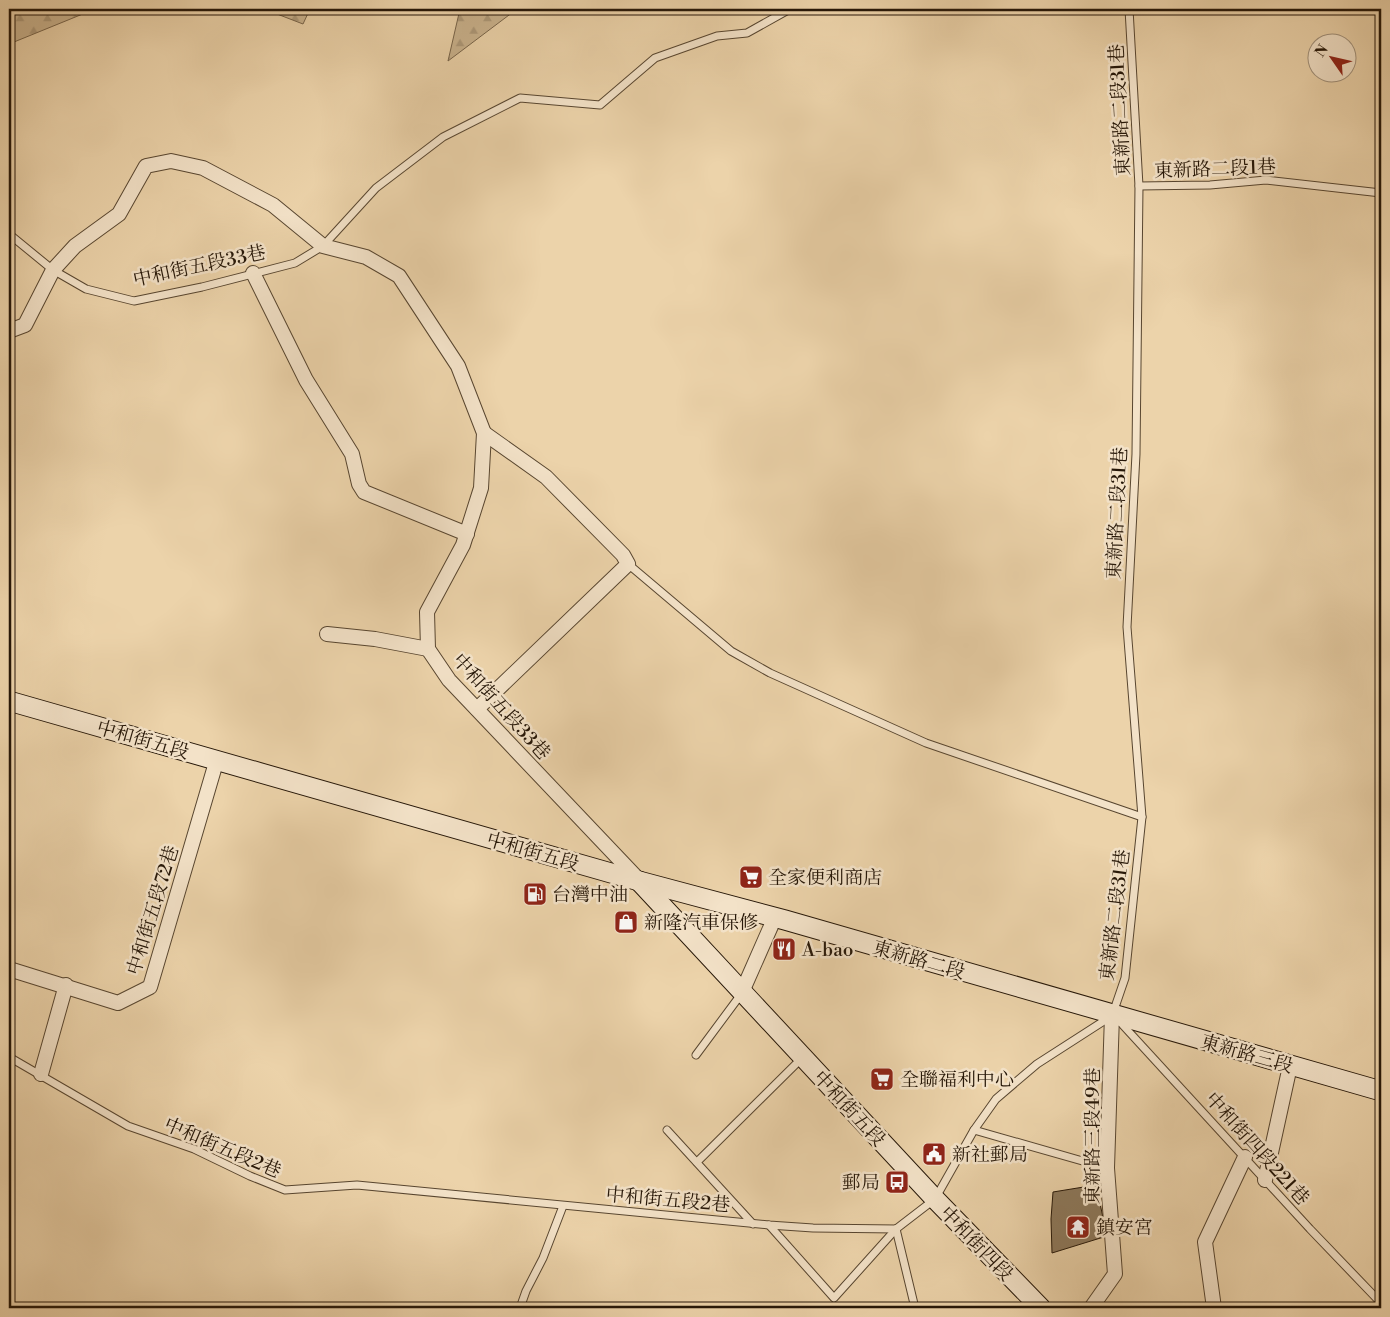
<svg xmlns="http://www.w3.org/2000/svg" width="1390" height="1317" font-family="'Libre Bodoni','Noto Serif TC',serif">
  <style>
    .forest { fill: url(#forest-firs); stroke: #78654b }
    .building { fill: #8d795c; stroke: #261708 }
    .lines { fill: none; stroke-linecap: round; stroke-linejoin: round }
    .lane-casing { stroke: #584630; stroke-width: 9 }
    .street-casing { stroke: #584630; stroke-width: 16 }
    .secondary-casing { stroke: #261708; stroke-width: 21 }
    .lane { stroke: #f3e2c8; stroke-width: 7 }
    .street { stroke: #f3e2c8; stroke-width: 14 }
    .secondary { stroke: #f3e2c8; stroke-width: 19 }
    .labels { text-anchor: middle; stroke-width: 5; stroke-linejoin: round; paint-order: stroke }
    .street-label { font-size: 19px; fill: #261708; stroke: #f3e2c8 }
    .poi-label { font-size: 19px; fill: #261708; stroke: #f3e2c8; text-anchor: start }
  </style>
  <defs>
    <pattern id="forest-firs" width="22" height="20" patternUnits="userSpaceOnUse" patternTransform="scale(1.25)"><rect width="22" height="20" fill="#cab38e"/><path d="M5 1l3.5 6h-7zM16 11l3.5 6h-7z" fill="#ad9979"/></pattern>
  </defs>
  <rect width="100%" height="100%" fill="#ecd3aa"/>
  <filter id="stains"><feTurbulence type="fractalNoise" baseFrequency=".004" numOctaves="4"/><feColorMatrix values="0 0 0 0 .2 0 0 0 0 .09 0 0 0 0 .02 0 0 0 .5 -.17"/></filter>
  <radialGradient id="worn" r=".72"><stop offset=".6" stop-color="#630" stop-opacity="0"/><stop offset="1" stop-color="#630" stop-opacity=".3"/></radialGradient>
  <g class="forest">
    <polygon points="9,9 95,9 14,42 9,42"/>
    <polygon points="264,9 310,9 303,24"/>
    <polygon points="460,9 517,9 448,61"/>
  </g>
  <polygon class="building" points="1096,1185 1107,1236 1052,1253 1051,1219 1053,1192"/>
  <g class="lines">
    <g class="lane-casing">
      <g id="lane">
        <polyline points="1139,186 1210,185 1266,180 1381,193"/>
        <polyline points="9,234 53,270 86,289 134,301 202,287 295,263 323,246 376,188 443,137 520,98 600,105 655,58 717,36 747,33 790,9"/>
        <polyline points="628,564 731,651 770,673 926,743 1142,817"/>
        <polyline points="1113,1013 1125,978 1142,817 1127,627 1136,454 1139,186 1129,9"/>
        <polyline points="1120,1022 1310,1229 1381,1303"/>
        <polyline points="696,1055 742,993"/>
        <polyline points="9,1057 128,1126 194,1149 250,1176 285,1190 357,1185 769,1225 813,1228 896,1229"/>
        <polyline points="667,1130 753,1224"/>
        <polyline points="974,1130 1107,1168"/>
        <polyline points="697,1162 801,1059"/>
        <polyline points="769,1225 834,1298 896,1229"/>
        <polyline points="520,1308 526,1291 543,1258 563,1206"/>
        <polyline points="915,1308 896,1229 935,1199 974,1130 996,1099 1037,1064 1110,1017"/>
      </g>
    </g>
    <g class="street-casing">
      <g id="street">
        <polyline points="253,273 306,380 352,454 359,484 364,492 467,534"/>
        <polyline points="9,331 25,325 53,270 75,246 119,214 146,166 171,161 203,168 273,205 323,246 366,257 399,276 458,366 484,433 481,488 463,545 427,612 428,649 449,680 639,880"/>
        <polyline points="327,634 375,639 428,649"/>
        <polyline points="477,709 628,564 623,555 546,477 484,433"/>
        <polyline points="9,969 118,1003 150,987 217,759"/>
        <polyline points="742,992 775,917"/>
        <polyline points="41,1074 66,985"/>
        <polyline points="1265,1180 1290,1066"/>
        <polyline points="1091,1308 1115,1274 1107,1168 1112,1015"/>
        <polyline points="1214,1308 1205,1242 1245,1157"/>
      </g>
    </g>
    <g class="secondary-casing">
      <g id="secondary">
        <polyline points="9,701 639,881 785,920 1381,1091"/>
        <polyline points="639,881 935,1199 1041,1308"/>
      </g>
    </g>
    <use href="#lane" class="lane"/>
    <use href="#street" class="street"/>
    <use href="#secondary" class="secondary"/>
  </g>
  <defs>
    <g id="supermarket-square" transform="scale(1.25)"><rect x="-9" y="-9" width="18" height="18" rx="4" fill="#8f2418" stroke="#f3e2c8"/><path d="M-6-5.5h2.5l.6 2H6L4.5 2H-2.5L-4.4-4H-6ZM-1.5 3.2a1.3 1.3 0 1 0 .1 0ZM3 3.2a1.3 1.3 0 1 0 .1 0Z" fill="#fff"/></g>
    <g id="fuel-square" transform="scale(1.25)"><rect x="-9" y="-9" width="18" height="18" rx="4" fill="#8f2418" stroke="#f3e2c8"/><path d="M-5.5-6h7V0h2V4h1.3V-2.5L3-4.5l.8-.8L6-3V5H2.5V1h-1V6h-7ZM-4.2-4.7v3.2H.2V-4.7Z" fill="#fff"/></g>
    <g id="shop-square" transform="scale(1.25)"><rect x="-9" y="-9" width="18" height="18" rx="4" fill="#8f2418" stroke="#f3e2c8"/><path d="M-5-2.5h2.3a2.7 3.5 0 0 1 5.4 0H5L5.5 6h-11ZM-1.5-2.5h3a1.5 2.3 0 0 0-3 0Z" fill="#fff"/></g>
    <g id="restaurant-square" transform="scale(1.25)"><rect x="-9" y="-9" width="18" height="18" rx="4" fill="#8f2418" stroke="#f3e2c8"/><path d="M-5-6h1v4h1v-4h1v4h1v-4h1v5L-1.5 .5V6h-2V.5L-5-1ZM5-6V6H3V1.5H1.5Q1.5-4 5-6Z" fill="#fff"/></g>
    <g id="civic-square" transform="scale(1.25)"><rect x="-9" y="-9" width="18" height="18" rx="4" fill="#8f2418" stroke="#f3e2c8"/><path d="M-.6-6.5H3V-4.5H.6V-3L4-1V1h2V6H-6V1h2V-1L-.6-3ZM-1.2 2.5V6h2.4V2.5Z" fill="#fff"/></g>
    <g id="bus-square" transform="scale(1.25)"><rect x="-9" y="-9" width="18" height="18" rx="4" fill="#8f2418" stroke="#f3e2c8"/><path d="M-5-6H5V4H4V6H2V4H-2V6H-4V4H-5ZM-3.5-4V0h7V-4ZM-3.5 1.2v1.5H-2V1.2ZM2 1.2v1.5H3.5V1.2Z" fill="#fff"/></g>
    <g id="temple-square" transform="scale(1.25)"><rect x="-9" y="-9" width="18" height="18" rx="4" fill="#8f2418" stroke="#f3e2c8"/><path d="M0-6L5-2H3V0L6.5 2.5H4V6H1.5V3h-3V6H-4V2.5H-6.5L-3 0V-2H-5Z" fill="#fff"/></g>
  </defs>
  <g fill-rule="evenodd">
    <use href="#supermarket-square" x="751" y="877"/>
    <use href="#fuel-square" x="535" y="894"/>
    <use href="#shop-square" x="626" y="922"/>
    <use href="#restaurant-square" x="784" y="949"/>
    <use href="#supermarket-square" x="882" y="1079"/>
    <use href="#civic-square" x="934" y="1154"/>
    <use href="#bus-square" x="897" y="1182"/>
    <use href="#temple-square" x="1078" y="1227"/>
  </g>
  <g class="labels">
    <g class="street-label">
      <text transform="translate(1119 110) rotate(-93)" y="7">東新路二段31巷</text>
      <text transform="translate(1215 168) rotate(-2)" y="7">東新路二段1巷</text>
      <text transform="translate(199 265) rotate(-12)" y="7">中和街五段33巷</text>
      <text transform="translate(1116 513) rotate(-87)" y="7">東新路二段31巷</text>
      <text transform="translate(502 706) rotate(48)" y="7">中和街五段33巷</text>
      <text transform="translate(143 739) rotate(16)" y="7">中和街五段</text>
      <text transform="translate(533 851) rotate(16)" y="7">中和街五段</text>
      <text transform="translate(152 910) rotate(-73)" y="7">中和街五段72巷</text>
      <text transform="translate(1114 915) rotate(-83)" y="7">東新路二段31巷</text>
      <text transform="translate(919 959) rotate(16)" y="7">東新路二段</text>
      <text transform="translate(1247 1053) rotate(16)" y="7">東新路三段</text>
      <text transform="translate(850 1108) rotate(47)" y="7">中和街五段</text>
      <text transform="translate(1092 1136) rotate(-90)" y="7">東新路三段49巷</text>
      <text transform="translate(223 1147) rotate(23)" y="7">中和街五段2巷</text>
      <text transform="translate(1258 1148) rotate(48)" y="7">中和街四段221巷</text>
      <text transform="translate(668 1199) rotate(5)" y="7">中和街五段2巷</text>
      <text transform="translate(977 1243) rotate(46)" y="7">中和街四段</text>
    </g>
    <g class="poi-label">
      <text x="768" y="884">全家便利商店</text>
      <text x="552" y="901">台灣中油</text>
      <text x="644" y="929">新隆汽車保修</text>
      <text x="802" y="956">A-bao</text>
      <text x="900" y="1086">全聯福利中心</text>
      <text x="952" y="1161">新社郵局</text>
      <text x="880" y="1189" text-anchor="end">郵局</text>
      <text x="1096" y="1234">鎮安宮</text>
    </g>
  </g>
  <rect width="1390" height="1317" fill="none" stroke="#ecd3aa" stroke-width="30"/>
  <rect x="10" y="10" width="1370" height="1297" fill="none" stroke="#261708" stroke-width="2.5"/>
  <rect x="15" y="15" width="1360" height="1287" fill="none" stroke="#261708"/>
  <g transform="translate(1332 58) rotate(304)"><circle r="24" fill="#f3e2c8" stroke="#a1917b"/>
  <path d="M0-4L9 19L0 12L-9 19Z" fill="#8f2418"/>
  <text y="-8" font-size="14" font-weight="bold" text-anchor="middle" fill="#261708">N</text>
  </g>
  <rect width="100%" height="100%" filter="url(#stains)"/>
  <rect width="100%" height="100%" fill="url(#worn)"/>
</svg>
